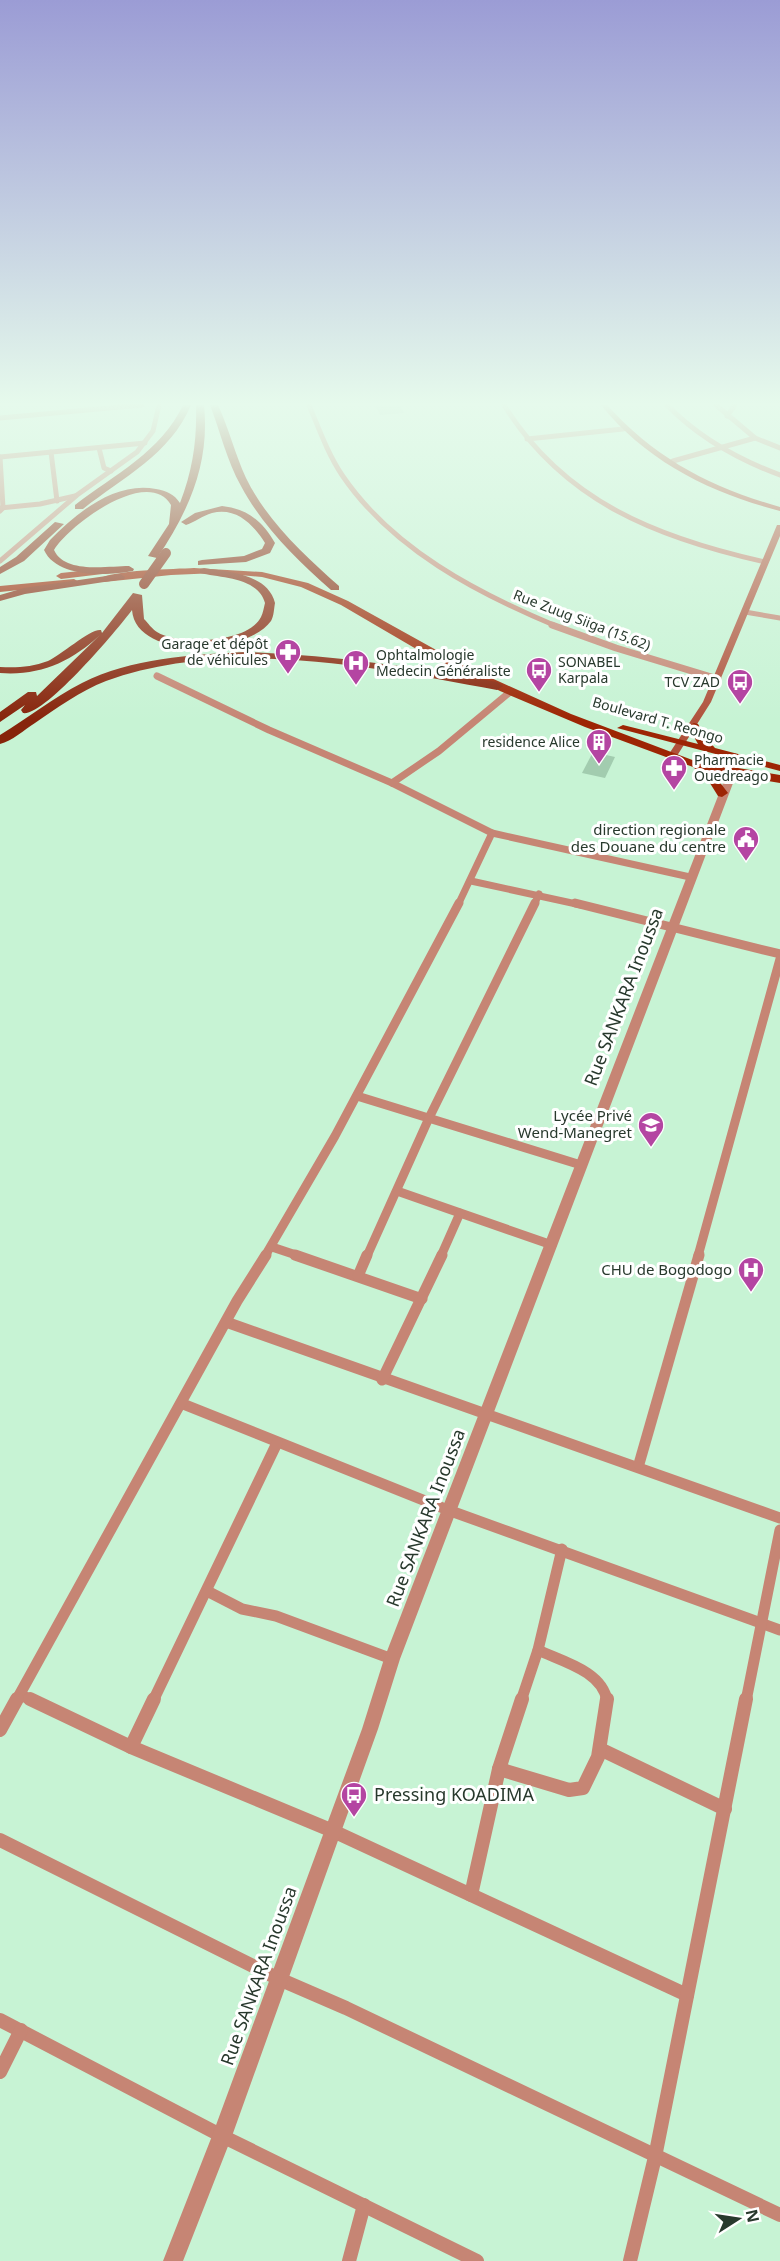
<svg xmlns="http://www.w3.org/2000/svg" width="780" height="2261" font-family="'Noto Sans',sans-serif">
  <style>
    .building { fill: #a2ccaf }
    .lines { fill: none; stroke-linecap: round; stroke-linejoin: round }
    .minor-far4 { stroke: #c68574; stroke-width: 5 }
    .minor-far3 { stroke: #c68574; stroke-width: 7 }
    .minor-far2 { stroke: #c68574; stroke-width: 9 }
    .minor-far1 { stroke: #c68574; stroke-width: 11 }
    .minor { stroke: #c68574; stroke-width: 14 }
    .tertiary { fill: #c68574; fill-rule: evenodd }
    .secondary { fill: #b0523c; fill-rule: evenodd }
    .primary { fill: #9d2504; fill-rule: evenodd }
    .trunk { fill: #87240b; fill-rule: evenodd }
    .trunk-bridge { stroke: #87240b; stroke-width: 10 }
    .labels { text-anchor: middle; stroke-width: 6; stroke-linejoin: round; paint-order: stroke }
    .far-street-label { font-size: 14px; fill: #28392d; stroke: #fff }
    .far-poi-label { font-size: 14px; fill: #28392d; stroke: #fff; text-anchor: end }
    .poi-label { font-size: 15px; fill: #28392d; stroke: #fff; text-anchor: end }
    .near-street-label { font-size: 18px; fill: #28392d; stroke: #fff }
    .near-poi-label { font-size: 18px; fill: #28392d; stroke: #fff; text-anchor: start }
  </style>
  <rect width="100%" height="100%" fill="#c7f3d4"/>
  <g class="building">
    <polygon points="375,405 400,405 404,413 380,415"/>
    <polygon points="593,752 615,757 605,778 582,773"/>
  </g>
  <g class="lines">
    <g class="minor-far4">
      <path d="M309,405c10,24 19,49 33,70 50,74 135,118 214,151"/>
      <path d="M504,405c60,97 154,133 261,157"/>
      <path d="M667,405c32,33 70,54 113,70"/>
      <polyline points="716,405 755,438 780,448"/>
      <polyline points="727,416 735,405"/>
      <polyline points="0,418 142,405"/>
      <polyline points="527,439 623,429"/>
      <polyline points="99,448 104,468 111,471"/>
      <polyline points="51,452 57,501"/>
      <polyline points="0,457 145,443"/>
      <polyline points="0,457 3,508 0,511"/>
      <polyline points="673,461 755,438"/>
      <polyline points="0,508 40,504 75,496"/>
      <polyline points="0,561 77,495 137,452 153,431 159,405"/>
      <polyline points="745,612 780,618"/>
    </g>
    <g class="minor-far3">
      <polyline points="552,625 616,648 718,679"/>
      <polyline points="157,676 269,730 392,783 492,833 690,877"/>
      <polyline points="392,783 439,751 510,692"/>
      <polyline points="471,881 581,905"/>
      <polyline points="458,905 492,833"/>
      <polyline points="534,905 539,894"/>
    </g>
    <g class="minor-far2">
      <polyline points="575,903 780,954"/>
      <polyline points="357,1096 581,1165"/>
      <polyline points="397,1191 552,1245"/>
      <polyline points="272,1247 299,1256"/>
      <polyline points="265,1256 335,1136 459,903"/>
      <polyline points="367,1256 429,1118 535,903"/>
      <polyline points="441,1256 460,1213"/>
      <polyline points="698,1256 780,959"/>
    </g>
    <g class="minor-far1">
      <polyline points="295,1255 422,1299"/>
      <polyline points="358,1276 367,1255"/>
      <polyline points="226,1322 780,1518"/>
      <polyline points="382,1380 442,1255"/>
      <polyline points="183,1404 448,1510 780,1630"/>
      <polyline points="639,1464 699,1255"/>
      <polyline points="207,1591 242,1609 276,1616 392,1659"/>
      <path d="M538,1650c23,11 65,21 69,51"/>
      <polyline points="21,1695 33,1701"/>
      <polyline points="16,1701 237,1301 266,1255"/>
      <polyline points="153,1701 277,1443"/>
      <polyline points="521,1701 538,1650 562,1549"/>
      <polyline points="746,1701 780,1530"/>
    </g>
    <g class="minor">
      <polyline points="30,1699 131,1747 333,1831 687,1995"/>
      <polyline points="0,1730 17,1699"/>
      <polyline points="131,1747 154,1699"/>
      <polyline points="600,1749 725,1809"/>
      <polyline points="499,1769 569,1790 583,1788 598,1757 607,1699"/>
      <polyline points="0,1840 279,1979 346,2008 780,2215"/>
      <polyline points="471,1895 499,1769 522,1699"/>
      <polyline points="0,2020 222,2136 477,2261"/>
      <polyline points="0,2072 21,2030"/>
      <polyline points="349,2261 364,2205"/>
      <polyline points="630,2261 655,2157 746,1699"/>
    </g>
    <polygon class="tertiary" points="735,753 740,756 735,778 400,1659 378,1729 232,2136 183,2261 163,2261 212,2136 362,1729 384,1659 725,778 730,756"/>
    <g class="secondary">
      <path d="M601,405h6c49,54 103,82 173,102v4c-69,-18 -133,-49 -179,-106z"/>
      <polygon points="777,525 780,525 780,536 711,702 675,759 669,759 667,757 703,702"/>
    </g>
    <g class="primary">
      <polygon points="108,568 113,571 111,573 61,579 56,576 61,573"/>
      <path d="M194,568l68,4 46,11 40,18 117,65 106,48 124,47 85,14v8l-68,-11 16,21 -6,4 -4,-1 -10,-16 -15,-13 -108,-40 -85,-36 -82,-41 -77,-45 -40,-18 -39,-10 -45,-4 -46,2 -67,7 -5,-3c12,-9 77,-10 95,-11z"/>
      <polygon points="74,579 79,582 77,584 0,592 0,586"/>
      <polygon points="694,723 698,724 706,738 715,748 780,765 780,771 617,728 623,725 698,744 688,726"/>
    </g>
    <g class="trunk">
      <path d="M183,405h8c-21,50 -68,72 -108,104h-8v-4c40,-31 86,-53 108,-100z"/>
      <path d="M196,405h8c6,58 -15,106 -47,153l-9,-2 21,-32 2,-19c-23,-39 -102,20 -117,45 11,24 53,16 75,16l5,3 -1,2c-27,5 -76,7 -89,-21l6,-10c27,-28 66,-59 106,-51 11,2 18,5 24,14 13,-34 17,-63 16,-98z"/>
      <path d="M210,405h8c11,24 17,49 28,73 21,43 58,77 93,108v4h-8c-34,-30 -68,-63 -90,-104 -14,-25 -21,-55 -31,-81z"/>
      <path d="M222,506c26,3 40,15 53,37l-5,10 -24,9 -48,3v-4l4,-1 42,-4 18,-7 3,-6c-12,-19 -29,-36 -53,-30 -10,3 -17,9 -26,12l-5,-3 14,-9z"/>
      <polygon points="55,522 64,524 24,561 0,574 0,567 16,557"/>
      <path d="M204,568c25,4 64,6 71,35 -1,5 -1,13 -4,18 -24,34 -135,40 -139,-11 -14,19 -88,107 -109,103l-2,-3 4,-5 -25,17v-10l28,-20h8l1,4 63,-61c-29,27 -60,41 -100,38v-6c17,1 32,0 48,-6 13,-6 43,-33 53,-31l1,3 31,-40 9,2 2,24c4,4 8,10 13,13 22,14 91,11 104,-15 2,-4 3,-10 4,-14 -7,-26 -44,-25 -65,-30v-4z"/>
      <polygon points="120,574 125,577 124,579 25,594 0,601 0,595 24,588"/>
      <path d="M245,652c85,3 168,15 252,30l6,4 -6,4c-123,-23 -271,-53 -391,-9 -26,10 -49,27 -71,42 -11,7 -23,18 -35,21v-9c28,-17 53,-37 82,-52 50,-25 108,-28 163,-31z"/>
    </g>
    <polyline class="trunk-bridge" points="144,584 166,553"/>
  </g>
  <linearGradient id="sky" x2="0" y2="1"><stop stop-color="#9b9cd5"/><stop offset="0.56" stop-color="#e6faec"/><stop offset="1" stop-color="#e6faec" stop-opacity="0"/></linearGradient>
  <rect width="780" height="721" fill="url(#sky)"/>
  <defs>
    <g id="pharmacy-pin" transform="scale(1.35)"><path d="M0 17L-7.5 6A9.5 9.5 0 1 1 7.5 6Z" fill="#b445a2" stroke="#fff"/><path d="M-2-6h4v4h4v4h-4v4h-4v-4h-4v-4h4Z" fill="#fff"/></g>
    <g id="hospital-pin" transform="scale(1.35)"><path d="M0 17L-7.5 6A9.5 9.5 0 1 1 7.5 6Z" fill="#b445a2" stroke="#fff"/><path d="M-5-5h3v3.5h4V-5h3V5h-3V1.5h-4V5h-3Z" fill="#fff"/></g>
    <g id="bus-pin" transform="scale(1.35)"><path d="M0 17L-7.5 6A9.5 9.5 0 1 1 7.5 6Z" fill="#b445a2" stroke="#fff"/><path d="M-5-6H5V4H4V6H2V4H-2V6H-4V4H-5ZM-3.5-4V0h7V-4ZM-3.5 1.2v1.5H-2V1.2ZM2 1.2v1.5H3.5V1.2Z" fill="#fff"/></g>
    <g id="building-pin" transform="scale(1.35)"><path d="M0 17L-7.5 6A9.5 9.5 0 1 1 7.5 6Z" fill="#b445a2" stroke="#fff"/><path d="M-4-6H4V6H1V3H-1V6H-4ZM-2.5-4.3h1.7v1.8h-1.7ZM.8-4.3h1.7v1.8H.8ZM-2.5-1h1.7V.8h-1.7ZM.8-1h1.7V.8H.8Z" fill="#fff"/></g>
    <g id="civic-pin" transform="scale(1.35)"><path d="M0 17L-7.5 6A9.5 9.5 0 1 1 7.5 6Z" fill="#b445a2" stroke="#fff"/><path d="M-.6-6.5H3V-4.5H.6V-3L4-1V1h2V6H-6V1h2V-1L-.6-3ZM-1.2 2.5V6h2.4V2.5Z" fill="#fff"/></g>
    <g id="school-pin" transform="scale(1.35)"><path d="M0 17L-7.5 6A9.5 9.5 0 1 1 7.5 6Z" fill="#b445a2" stroke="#fff"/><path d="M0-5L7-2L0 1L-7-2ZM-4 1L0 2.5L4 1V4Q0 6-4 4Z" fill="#fff"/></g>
  </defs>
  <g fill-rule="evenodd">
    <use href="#pharmacy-pin" x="288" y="652"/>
    <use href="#hospital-pin" x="356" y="663"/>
    <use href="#bus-pin" x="539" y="670"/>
    <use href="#bus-pin" x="740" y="682"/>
    <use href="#building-pin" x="599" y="742"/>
    <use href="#pharmacy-pin" x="674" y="768"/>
    <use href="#civic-pin" x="746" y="839"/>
    <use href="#school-pin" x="651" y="1125"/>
    <use href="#hospital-pin" x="751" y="1270"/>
    <use href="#bus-pin" x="354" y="1795"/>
  </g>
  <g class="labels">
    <g class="far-street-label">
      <text transform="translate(582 620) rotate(21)" y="5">Rue Zuug Siiga (15.62)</text>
      <text transform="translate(658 720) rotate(16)" y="5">Boulevard T. Reongo</text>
    </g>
    <g class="far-poi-label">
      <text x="268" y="649">Garage et dépôt<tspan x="268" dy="16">de véhicules</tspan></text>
      <text x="376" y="660" text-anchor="start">Ophtalmologie<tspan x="376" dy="16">Medecin Généraliste</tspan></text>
      <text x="558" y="667" text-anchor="start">SONABEL<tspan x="558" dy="16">Karpala</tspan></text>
      <text x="720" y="687">TCV ZAD</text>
      <text x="580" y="747">residence Alice</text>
      <text x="694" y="765" text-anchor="start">Pharmacie<tspan x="694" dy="16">Ouedreago</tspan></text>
    </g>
    <g class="poi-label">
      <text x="726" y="835">direction regionale<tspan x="726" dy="17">des Douane du centre</tspan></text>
      <text x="632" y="1121">Lycée Privé<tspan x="632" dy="17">Wend-Manegret</tspan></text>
      <text x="732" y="1275">CHU de Bogodogo</text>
    </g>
    <g class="near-street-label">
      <text transform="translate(624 997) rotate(-69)" y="6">Rue SANKARA Inoussa</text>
      <text transform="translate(426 1518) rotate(-69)" y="6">Rue SANKARA Inoussa</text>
      <text transform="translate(259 1976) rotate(-70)" y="6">Rue SANKARA Inoussa</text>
    </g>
    <g class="near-poi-label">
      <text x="374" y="1801">Pressing KOADIMA</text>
    </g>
  </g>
  <g transform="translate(738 2219) rotate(78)" stroke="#ffffff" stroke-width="4.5" paint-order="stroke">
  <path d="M0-4.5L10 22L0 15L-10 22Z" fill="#28392d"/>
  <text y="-9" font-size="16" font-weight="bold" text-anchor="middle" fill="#28392d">N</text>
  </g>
</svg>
